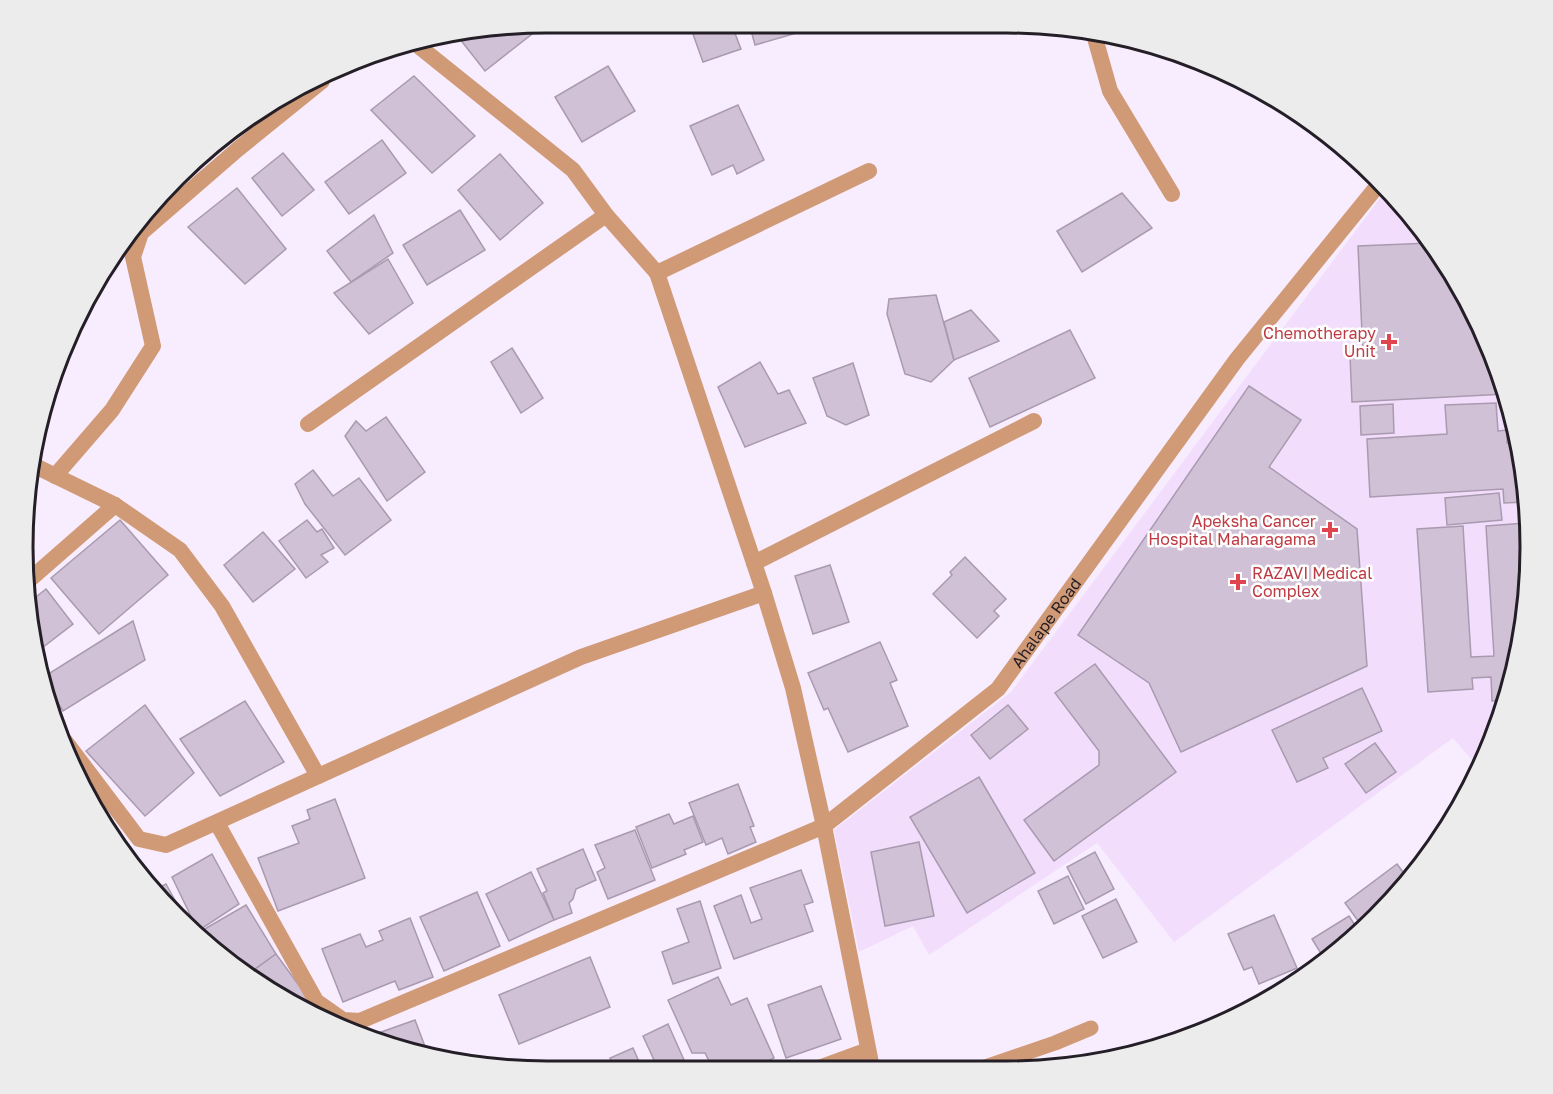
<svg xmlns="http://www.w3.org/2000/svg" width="1553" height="1094" font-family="'Golos Text',sans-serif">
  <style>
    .built { fill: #f2defc }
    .building { fill: #d0c1d7; stroke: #a99ab0; stroke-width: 1.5 }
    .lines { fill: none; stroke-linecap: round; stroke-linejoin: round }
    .service { stroke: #d09a76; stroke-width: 15 }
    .minor { stroke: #d09a76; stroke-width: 16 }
    .tertiary { stroke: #d09a76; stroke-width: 16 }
    .health-dot { fill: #e0444e; stroke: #fefefe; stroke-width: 2 }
    .labels { text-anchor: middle; stroke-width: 5; stroke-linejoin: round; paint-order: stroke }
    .health-label { font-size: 16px; fill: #be3a42; stroke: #fefefe; text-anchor: end }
    .street-label { font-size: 16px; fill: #241e26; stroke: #fefefe }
    .rim { fill: none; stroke: #241e26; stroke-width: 3 }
  </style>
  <rect width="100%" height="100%" fill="#f8ecff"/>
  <polygon class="built" points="1386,190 1401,201 1460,285 1503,379 1526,479 1529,582 1513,683 1480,769 1453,738 1174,942 1097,843 929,955 913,926 859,952 834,830 1011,692"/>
  <g class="building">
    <polygon points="689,23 731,23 741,49 703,62"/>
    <polygon points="749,23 797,23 800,32 755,45"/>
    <polygon points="525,25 532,34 485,71 456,34"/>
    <polygon points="608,66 635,111 582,142 555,97"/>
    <polygon points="414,76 475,136 432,173 371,110"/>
    <polygon points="738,105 764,160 737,174 733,165 712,175 690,126"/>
    <polygon points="382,140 406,173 349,214 325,182"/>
    <polygon points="283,153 314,190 282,216 252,178"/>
    <polygon points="500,154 543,203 500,240 458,190"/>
    <polygon points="237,188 286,249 245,284 188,227"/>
    <polygon points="1122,193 1152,228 1082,272 1057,231"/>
    <polygon points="460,210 485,250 427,285 403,245"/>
    <polygon points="374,215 393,253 351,282 327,251"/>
    <polygon points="1430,243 1460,285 1503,379 1506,394 1352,402 1350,356 1363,355 1358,246"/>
    <polygon points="388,259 413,303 369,334 334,293"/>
    <polygon points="936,295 954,360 931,382 905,374 887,314 889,299"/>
    <polygon points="971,310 999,341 954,360 944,322"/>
    <polygon points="1070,330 1095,378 990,427 969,378"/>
    <polygon points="512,348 543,398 521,413 491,362"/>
    <polygon points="760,362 778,394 789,390 806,423 745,447 718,387"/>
    <polygon points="853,363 869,415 846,425 827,416 813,378"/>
    <polygon points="1249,386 1301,420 1269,467 1357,529 1367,666 1181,752 1149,683 1078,635"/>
    <polygon points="1496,403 1498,431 1507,430 1507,443 1518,442 1526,479 1527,502 1504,503 1503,489 1370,497 1367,439 1447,434 1445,405"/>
    <polygon points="1393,404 1394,433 1361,435 1360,406"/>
    <polygon points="386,417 425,472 387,501 345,436 356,421 366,431"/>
    <polygon points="313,470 333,496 359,478 391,520 345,555 305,504 295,484"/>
    <polygon points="1499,493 1502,520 1447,525 1445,498"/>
    <polygon points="120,520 168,575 99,634 51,578"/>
    <polygon points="307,520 317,532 322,529 334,548 321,555 328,562 306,578 279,541"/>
    <polygon points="1527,523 1529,582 1513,683 1506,700 1492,701 1491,677 1472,678 1473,689 1428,692 1417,529 1463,526 1471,657 1494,656 1486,526"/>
    <polygon points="263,532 295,569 253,602 224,565"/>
    <polygon points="965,557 1006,599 994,611 999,616 977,638 933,594 952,575 950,572"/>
    <polygon points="830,565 849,622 813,634 795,576"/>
    <polygon points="46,589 73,624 38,651 27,616 27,604"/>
    <polygon points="133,621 145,660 63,711 50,690 45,676"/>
    <polygon points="880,642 897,680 890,683 908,726 848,752 828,708 824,710 808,673"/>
    <polygon points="1095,664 1176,772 1054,861 1024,820 1099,765 1099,751 1055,693"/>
    <polygon points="1362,688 1382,731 1323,758 1328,768 1297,782 1272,730"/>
    <polygon points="245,701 284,762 220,796 180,739"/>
    <polygon points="145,705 194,773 145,816 86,751"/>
    <polygon points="1008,705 1028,729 990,759 971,735"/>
    <polygon points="1375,743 1396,772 1366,793 1345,764"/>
    <polygon points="979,777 1035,873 967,913 910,817"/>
    <polygon points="738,784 754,826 750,827 756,842 728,854 722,838 706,845 689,803"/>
    <polygon points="335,799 365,878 278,911 258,858 299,843 292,826 310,819 307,810"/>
    <polygon points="669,814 674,824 693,816 703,842 684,850 686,854 652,868 636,827"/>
    <polygon points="635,830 655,880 608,899 597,872 605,868 595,845"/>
    <polygon points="919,842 934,916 885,926 871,852"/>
    <polygon points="583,849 596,880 576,889 573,899 569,903 572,913 554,920 543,893 547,891 537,869"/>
    <polygon points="1095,852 1114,889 1086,904 1067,867"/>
    <polygon points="212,854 239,904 198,931 172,877"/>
    <polygon points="1397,864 1409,880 1364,929 1345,903"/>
    <polygon points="801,870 813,902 804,905 813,931 734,959 714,906 741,895 751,923 762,919 750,888"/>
    <polygon points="531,872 554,920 509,941 486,894"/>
    <polygon points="1068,876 1084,909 1054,924 1038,891"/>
    <polygon points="166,884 191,929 152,891"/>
    <polygon points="477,892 500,946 444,971 420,917"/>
    <polygon points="1116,899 1137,942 1103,958 1082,916"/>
    <polygon points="700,901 721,968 673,984 662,952 689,942 677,909"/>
    <polygon points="246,905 276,954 247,975 227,963 196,934"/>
    <polygon points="1274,915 1297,968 1259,984 1252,967 1244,970 1228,934"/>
    <polygon points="1349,916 1360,933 1352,942 1325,960 1312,939"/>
    <polygon points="410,918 433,977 399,990 395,981 343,1002 322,949 360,934 366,947 383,940 379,931"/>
    <polygon points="276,954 314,1006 306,1012 247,975"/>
    <polygon points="590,957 610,1007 519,1044 499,995"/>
    <polygon points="718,977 731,1005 747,998 774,1058 752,1069 713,1069 705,1053 692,1053 668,1000"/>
    <polygon points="821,986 841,1039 786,1058 768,1005"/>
    <polygon points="415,1020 429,1057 412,1054 371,1038 370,1036"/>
    <polygon points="668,1024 688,1069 616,1070 610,1058 633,1048 641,1066 654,1060 643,1036"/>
    <polygon points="560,1061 563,1070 539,1070"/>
  </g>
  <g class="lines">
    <polyline class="service" points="982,1068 1055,1043 1091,1028"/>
    <g class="minor">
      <polyline points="1093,31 1110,91 1172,194"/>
      <polyline points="657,273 869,171"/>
      <polyline points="308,424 606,215"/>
      <polyline points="31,464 115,505 180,550 222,606 318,776"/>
      <polyline points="55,476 112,410 153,346 133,257 141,233 238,149 322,81"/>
      <polyline points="754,563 1034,421"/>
      <polyline points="27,582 115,505"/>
      <polyline points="65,741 139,839 166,845 581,657 764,593"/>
      <polyline points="217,823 316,1001 343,1020 360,1021 824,826 793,688 764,593 657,273 606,215 573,170 411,40"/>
      <polyline points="816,1069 868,1050"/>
    </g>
    <path class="tertiary" id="s1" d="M872,1068l-48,-242 174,-137 239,-330 142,-175"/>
  </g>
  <g class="health-dot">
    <path d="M1386 333h6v6h6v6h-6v6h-6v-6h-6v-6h6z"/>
    <path d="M1327 521h6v6h6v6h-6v6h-6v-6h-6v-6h6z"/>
    <path d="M1235 573h6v6h6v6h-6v6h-6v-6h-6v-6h6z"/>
  </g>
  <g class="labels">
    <g class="health-label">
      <text x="1376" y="339">Chemotherapy<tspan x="1376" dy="18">Unit</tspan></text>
      <text x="1316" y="527">Apeksha Cancer<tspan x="1316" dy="18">Hospital Maharagama</tspan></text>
      <text x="1252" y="579" text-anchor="start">RAZAVI Medical<tspan x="1252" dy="18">Complex</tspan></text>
    </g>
    <g class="street-label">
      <text dy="6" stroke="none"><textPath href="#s1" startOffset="550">Ahalape Road</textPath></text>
    </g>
  </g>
  <path d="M0 0H1553V1094H0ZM547 33H1006A514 514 0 0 1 1520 547V547A514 514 0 0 1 1006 1061H547A514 514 0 0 1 33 547V547A514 514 0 0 1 547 33Z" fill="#edeced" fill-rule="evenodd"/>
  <path class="rim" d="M547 33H1006A514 514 0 0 1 1520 547V547A514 514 0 0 1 1006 1061H547A514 514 0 0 1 33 547V547A514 514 0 0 1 547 33Z"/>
</svg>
